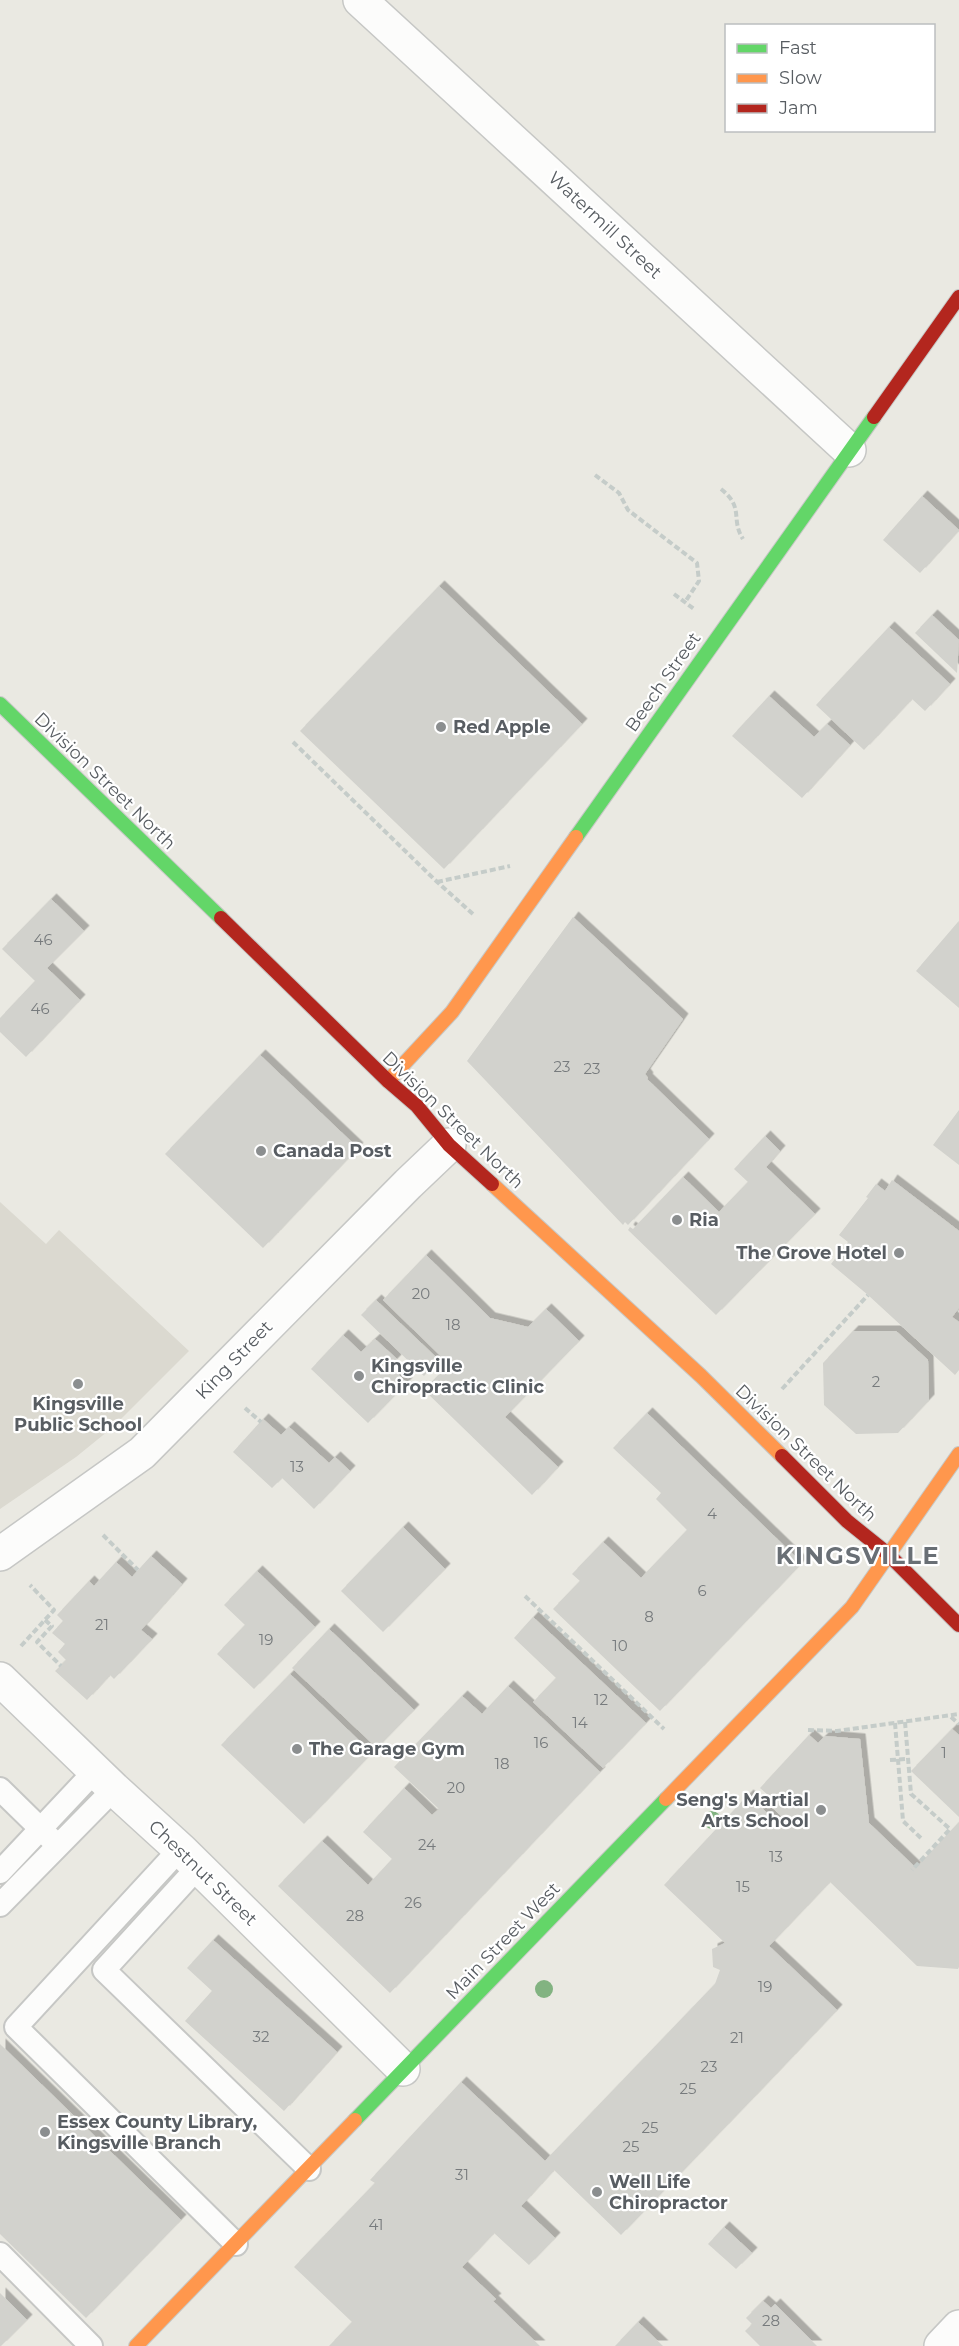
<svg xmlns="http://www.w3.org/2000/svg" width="959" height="2346" font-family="Montserrat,sans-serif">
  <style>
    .education { fill: #dbd9d0 }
    .building { fill: #d2d2cd; filter: url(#shadow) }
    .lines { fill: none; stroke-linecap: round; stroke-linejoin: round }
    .lane-casing { stroke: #c6c7c5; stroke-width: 26 }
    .street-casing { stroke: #c6c7c5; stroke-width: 36 }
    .fast-casing { stroke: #c7c8c6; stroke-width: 16 }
    .slow-casing { stroke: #c7c8c6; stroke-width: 16 }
    .jam-casing { stroke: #c7c8c6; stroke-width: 16 }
    .path { stroke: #c5ccc9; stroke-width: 4; stroke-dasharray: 6 3; stroke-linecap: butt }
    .lane { stroke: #fcfcfb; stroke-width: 22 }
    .street { stroke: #fcfcfb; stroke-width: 33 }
    .fast { stroke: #63d668; stroke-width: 14 }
    .slow { stroke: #ff974d; stroke-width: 14 }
    .jam { stroke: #b3261e; stroke-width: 14 }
    .path-bridge { stroke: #c5ccc9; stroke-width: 4; stroke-dasharray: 6 3; stroke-linecap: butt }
    .tree { fill: #82b381 }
    .poi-dot { fill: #8b8e8f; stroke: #fff; stroke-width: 2 }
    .labels { text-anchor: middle; stroke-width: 4.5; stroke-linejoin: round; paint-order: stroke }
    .number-label { font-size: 15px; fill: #777b7d }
    .street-label { font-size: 18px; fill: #585d62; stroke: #fff }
    .poi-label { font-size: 18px; font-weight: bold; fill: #585d62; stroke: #fff; text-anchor: start }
    .district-label { font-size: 24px; font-weight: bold; letter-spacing: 1.5px; fill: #696f75; stroke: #fff }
  </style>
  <defs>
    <filter id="shadow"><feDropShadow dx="5.5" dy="-5.5" stdDeviation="0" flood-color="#0004"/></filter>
  </defs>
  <rect width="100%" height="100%" fill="#eae9e2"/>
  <polygon class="education" points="0,1202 46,1244 59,1230 189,1351 113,1427 76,1457 0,1509"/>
  <g class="building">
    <polygon points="922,496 959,530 920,573 883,540"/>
    <polygon points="439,586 582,724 444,869 300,731"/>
    <polygon points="932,615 959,640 957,673 915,633"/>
    <polygon points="889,627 950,684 925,711 912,699 864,750 816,705"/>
    <polygon points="769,696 814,737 827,724 850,745 802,798 732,736"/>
    <polygon points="51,899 84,931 47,968 80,1000 26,1057 0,1032 0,1018 35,981 2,949"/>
    <polygon points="573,917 683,1019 645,1074 648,1078 647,1079 709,1139 628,1225 625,1222 623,1225 467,1061"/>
    <polygon points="958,922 959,923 959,1008 916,971"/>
    <polygon points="260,1055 358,1148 263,1248 165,1154"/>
    <polygon points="959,1110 959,1165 933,1145"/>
    <polygon points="765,1136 780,1151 766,1167 815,1214 716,1315 628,1230 630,1227 633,1229 683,1177 719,1212 748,1182 734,1169"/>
    <polygon points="892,1180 959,1231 959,1308 952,1317 959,1322 959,1370 955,1375 868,1295 831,1264 848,1242 839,1235 868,1198 866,1197 876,1184 885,1191"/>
    <polygon points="426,1255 490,1318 528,1327 546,1309 579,1341 505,1417 558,1467 532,1495 424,1390 449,1364 383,1300"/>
    <polygon points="376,1300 439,1360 424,1376 361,1315"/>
    <polygon points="853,1331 896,1331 928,1360 929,1400 898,1433 856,1434 824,1405 823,1363"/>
    <polygon points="343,1335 361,1352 375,1339 397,1359 390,1366 407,1383 368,1423 311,1369"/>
    <polygon points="647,1413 802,1563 660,1711 553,1609 580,1581 572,1574 603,1542 641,1578 687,1530 656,1499 661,1493 613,1448"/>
    <polygon points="263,1419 281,1435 289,1427 329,1463 335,1457 350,1471 314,1509 282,1478 272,1488 233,1452"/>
    <polygon points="403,1527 445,1569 383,1632 341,1591"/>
    <polygon points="151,1556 182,1584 141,1630 152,1639 114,1679 110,1675 87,1700 55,1671 66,1660 58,1652 65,1644 52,1633 63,1621 57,1615 89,1581 94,1586 116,1562 132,1577"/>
    <polygon points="257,1571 315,1627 254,1689 217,1654 245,1625 224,1605"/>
    <polygon points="533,1617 646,1723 603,1768 533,1702 556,1678 514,1638"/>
    <polygon points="329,1629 414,1710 377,1748 292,1668"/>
    <polygon points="290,1674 372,1753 304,1824 221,1745"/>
    <polygon points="508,1686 600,1772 390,1993 278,1886 322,1841 368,1885 392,1859 363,1832 404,1788 432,1815 439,1809 394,1767 462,1696 482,1714"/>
    <polygon points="952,1729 959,1735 959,1817 911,1771"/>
    <polygon points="809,1735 818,1743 825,1736 860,1739 869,1823 916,1868 959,1822 959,1967 958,1969 917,1966 830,1882 769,1946 837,2010 759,2092 621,2235 554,2170 521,2206 555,2238 529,2265 494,2233 462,2267 496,2299 493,2301 540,2346 329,2346 352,2322 294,2267 375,2183 370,2180 461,2082 545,2161 715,1984 720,1970 713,1967 712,1949 725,1943 664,1885 748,1795 781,1826 786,1820 764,1800 768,1795 760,1788"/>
    <polygon points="213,1940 337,2052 284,2111 185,2021 212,1991 187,1968"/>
    <polygon points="0,2044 181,2220 86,2318 0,2234"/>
    <polygon points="724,2227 752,2253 736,2269 708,2244"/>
    <polygon points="0,2293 27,2320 1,2346 0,2346"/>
    <polygon points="763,2301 771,2308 775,2304 817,2346 760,2346 745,2331 752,2324 746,2318"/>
    <polygon points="638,2322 663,2346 615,2346"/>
  </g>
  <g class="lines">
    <g class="lane-casing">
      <g id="lane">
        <polyline points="0,1789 50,1838"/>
        <polyline points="180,1849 16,2027 236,2244"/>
        <polyline points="198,1867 104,1970 309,2169"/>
        <polyline points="0,1872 95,1771"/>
        <polyline points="0,1905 114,1789"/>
        <polyline points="0,2254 91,2346"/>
      </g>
    </g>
    <g class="street-casing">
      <g id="street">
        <polyline points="360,0 849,450"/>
        <polyline points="0,1554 142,1453 408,1184 449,1145"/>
        <polyline points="0,1679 114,1789 182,1851 403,2069"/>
        <polyline points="941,2346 959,2327"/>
      </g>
    </g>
    <g class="fast-casing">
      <g id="fast">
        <polyline points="0,704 221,918"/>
        <polyline points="576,837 874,417"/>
        <polyline points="355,2120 666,1799"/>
      </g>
    </g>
    <g class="slow-casing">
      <g id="slow">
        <polyline points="388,1081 452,1012 576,837"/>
        <polyline points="492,1184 701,1376 782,1456"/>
        <polyline points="666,1799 852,1607 959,1454"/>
        <polyline points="136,2346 355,2120"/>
      </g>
    </g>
    <g class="jam-casing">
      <g id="jam">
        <polyline points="874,417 959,297"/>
        <polyline points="221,918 388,1081 417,1106 449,1145 492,1184"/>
        <polyline points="782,1456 847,1521 888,1554 959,1625"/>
      </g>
    </g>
    <g class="path">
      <polyline points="595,475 619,493 628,510 697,563 699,581 685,602"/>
      <path d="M721,489c24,19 9,30 22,50"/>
      <polyline points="674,594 694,609"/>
      <polyline points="293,742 434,879 475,916"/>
      <polyline points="437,882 510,866"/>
      <polyline points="782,1389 868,1295"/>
      <polyline points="245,1408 261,1422"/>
      <polyline points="103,1535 138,1570"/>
      <polyline points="525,1596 664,1729"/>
      <polyline points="45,1620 52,1626 37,1642 61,1666"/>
      <polyline points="21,1646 54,1610 30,1585"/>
      <polyline points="951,1717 959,1724"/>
      <polyline points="905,1722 911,1794 950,1829 912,1870"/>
      <polyline points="895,1723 903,1821 923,1840"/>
      <polyline points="808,1730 837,1731 959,1714"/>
    </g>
    <use href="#lane" class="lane"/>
    <use href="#street" class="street"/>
    <use href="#fast" class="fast"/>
    <use href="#slow" class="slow"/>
    <use href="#jam" class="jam"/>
    <polyline class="path-bridge" points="890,1760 907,1759"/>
  </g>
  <g class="tree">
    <circle cx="712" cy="1820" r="9"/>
    <circle cx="544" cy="1989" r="9"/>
  </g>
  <g class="poi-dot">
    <circle cx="441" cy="727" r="6"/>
    <circle cx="261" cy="1151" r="6"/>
    <circle cx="677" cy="1220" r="6"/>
    <circle cx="899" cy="1253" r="6"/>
    <circle cx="359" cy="1376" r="6"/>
    <circle cx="78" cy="1384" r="6"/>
    <circle cx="297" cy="1749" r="6"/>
    <circle cx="821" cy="1810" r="6"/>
    <circle cx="45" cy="2132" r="6"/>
    <circle cx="597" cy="2192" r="6"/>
  </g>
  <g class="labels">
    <g class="number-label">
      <text x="43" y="945">46</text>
      <text x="40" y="1014">46</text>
      <text x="562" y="1072">23</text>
      <text x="592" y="1074">23</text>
      <text x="421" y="1299">20</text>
      <text x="453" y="1330">18</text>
      <text x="876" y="1387">2</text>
      <text x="297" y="1472">13</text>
      <text x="712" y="1519">4</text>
      <text x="702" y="1596">6</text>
      <text x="649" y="1622">8</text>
      <text x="102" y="1630">21</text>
      <text x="266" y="1645">19</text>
      <text x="620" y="1651">10</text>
      <text x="601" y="1705">12</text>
      <text x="580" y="1728">14</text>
      <text x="541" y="1748">16</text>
      <text x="944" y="1758">1</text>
      <text x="502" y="1769">18</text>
      <text x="456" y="1793">20</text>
      <text x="427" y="1850">24</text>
      <text x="776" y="1862">13</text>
      <text x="743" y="1892">15</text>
      <text x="413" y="1908">26</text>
      <text x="355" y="1921">28</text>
      <text x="765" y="1992">19</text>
      <text x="261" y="2042">32</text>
      <text x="737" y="2043">21</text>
      <text x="709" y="2072">23</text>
      <text x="688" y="2094">25</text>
      <text x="650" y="2133">25</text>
      <text x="631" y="2152">25</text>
      <text x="462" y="2180">31</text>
      <text x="376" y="2230">41</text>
      <text x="771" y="2326">28</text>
    </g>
    <g class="street-label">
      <text transform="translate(605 225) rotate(43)" y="6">Watermill Street</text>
      <text transform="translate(663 682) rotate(-55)" y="6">Beech Street</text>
      <text transform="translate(105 781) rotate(44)" y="6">Division Street North</text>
      <text transform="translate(453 1120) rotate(44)" y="6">Division Street North</text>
      <text transform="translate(234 1360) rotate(-46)" y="6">King Street</text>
      <text transform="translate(806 1453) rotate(44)" y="6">Division Street North</text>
      <text transform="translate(203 1873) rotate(44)" y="6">Chestnut Street</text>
      <text transform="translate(503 1941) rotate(-46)" y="6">Main Street West</text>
    </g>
    <g class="poi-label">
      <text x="453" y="733">Red Apple</text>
      <text x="273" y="1157">Canada Post</text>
      <text x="689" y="1226">Ria</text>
      <text x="887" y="1259" text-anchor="end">The Grove Hotel</text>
      <text x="371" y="1372">Kingsville<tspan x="371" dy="21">Chiropractic Clinic</tspan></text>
      <text x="78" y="1410" text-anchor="middle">Kingsville<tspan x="78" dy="21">Public School</tspan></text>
      <text x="309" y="1755">The Garage Gym</text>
      <text x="809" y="1806" text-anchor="end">Seng's Martial<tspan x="809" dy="21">Arts School</tspan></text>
      <text x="57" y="2128">Essex County Library,<tspan x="57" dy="21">Kingsville Branch</tspan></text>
      <text x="609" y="2188">Well Life<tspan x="609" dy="21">Chiropractor</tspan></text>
    </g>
    <g class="district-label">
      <text x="858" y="1564">KINGSVILLE</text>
    </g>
  </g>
  <rect x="725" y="24" width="210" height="108" fill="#ffffff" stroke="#bcbec0" stroke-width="1.5"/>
  <rect x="737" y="44" width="30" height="9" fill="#63d668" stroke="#bcbec0" stroke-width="1.5"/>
  <text x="779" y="54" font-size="18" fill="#585d62">Fast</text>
  <rect x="737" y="74" width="30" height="9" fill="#ff974d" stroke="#bcbec0" stroke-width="1.5"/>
  <text x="779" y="84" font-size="18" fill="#585d62">Slow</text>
  <rect x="737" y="104" width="30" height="9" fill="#b3261e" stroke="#bcbec0" stroke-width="1.5"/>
  <text x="779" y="114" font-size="18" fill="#585d62">Jam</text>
</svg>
